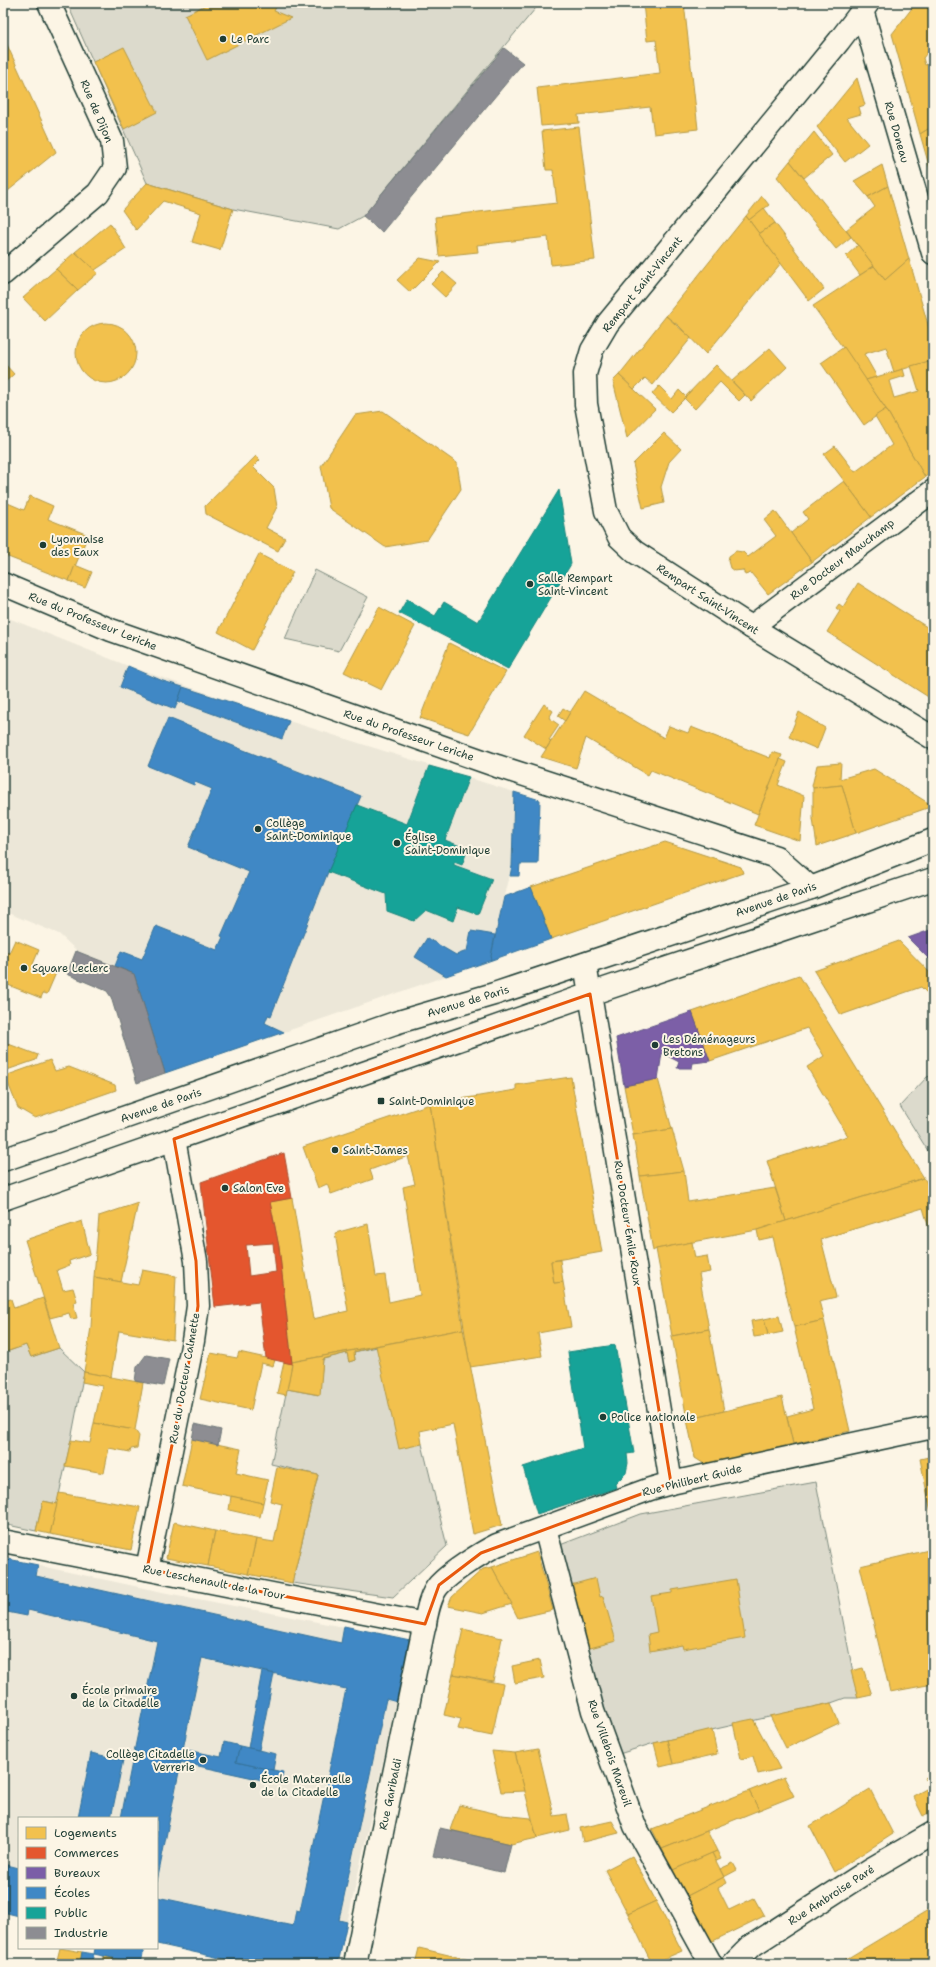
<svg xmlns="http://www.w3.org/2000/svg" width="936" height="1967" font-family="'Shantell Sans',sans-serif">
  <style>
    .built { fill: #ece7d8 }
    .green { fill: #dcdacc; stroke: #7e8c80 }
    .homes { fill: #f2c14e; stroke: #b39946 }
    .shops { fill: #e4572e; stroke: #a94f30; fill-rule: evenodd }
    .offices { fill: #7b5ea7; stroke: #5f5484 }
    .schools { fill: #3f88c5; stroke: #35729a }
    .public { fill: #17a398; stroke: #19847a }
    .industry { fill: #8d8d92; stroke: #6c7576 }
    .lines { fill: none; stroke-linecap: round; stroke-linejoin: round }
    .minor-casing { stroke: #1f3d34; stroke-width: 25 }
    .secondary-casing { stroke: #1f3d34; stroke-width: 25 }
    .minor { stroke: #fcf5e5; stroke-width: 22 }
    .secondary { stroke: #fcf5e5; stroke-width: 22 }
    .marked { fill: none; stroke: #e8590c; stroke-width: 3; stroke-linejoin: round }
    .poi-dot { fill: #1f3d34; stroke: #fcf5e5; stroke-width: 1.5 }
    .labels { text-anchor: middle; stroke-width: 4; stroke-linejoin: round; paint-order: stroke }
    .poi-label { font-size: 11px; fill: #1f3d34; stroke: #fcf5e5; text-anchor: start }
    .street-label { font-size: 11px; fill: #1f3d34; stroke: #fcf5e5 }
  </style>
  <rect width="100%" height="100%" fill="#fcf5e5"/>
  <filter id="ink" filterUnits="userSpaceOnUse"><feTurbulence type="fractalNoise" baseFrequency=".025" numOctaves="2"/><feDisplacementMap in="SourceGraphic" scale="8" xChannelSelector="R" yChannelSelector="G"/><feConvolveMatrix kernelMatrix="1 2 1 2 8 2 1 2 1" color-interpolation-filters="sRGB"/></filter>
  <g filter="url(#ink)">
    <g class="built">
      <polygon points="3,616 128,666 289,721 514,792 512,866 491,956 446,976 137,1083 111,997 107,991 67,974 76,950 59,934 3,911"/>
      <polygon points="3,1558 167,1593 410,1640 338,1964 247,1964 157,1944 157,1818 19,1818 19,1916 3,1912"/>
    </g>
    <g class="green">
      <polygon points="67,3 540,3 363,216 339,229 233,209 147,183"/>
      <polygon points="315,570 368,597 339,651 285,639"/>
      <polygon points="933,1075 933,1159 900,1106 927,1077"/>
      <polygon points="26,1345 31,1357 59,1348 84,1372 71,1440 57,1504 43,1501 36,1531 3,1524 3,1366 7,1365 3,1353"/>
      <polygon points="377,1347 422,1444 447,1546 393,1597 292,1583 318,1475 271,1464 287,1389 319,1395 323,1359 347,1353 349,1362 355,1360 354,1352"/>
      <polygon points="816,1482 858,1698 845,1698 831,1703 654,1743 619,1754 583,1650 560,1545 641,1514"/>
    </g>
    <g class="homes">
      <polygon points="210,3 278,3 274,11 291,18 207,60 185,15"/>
      <polygon points="643,3 684,3 698,129 654,134 650,107 578,115 579,123 541,126 537,88 660,73 656,40 647,41"/>
      <polygon points="916,3 929,3 933,10 933,45 923,58 925,65 932,63 933,65 933,126 920,134 892,34"/>
      <polygon points="3,36 56,152 3,195"/>
      <polygon points="124,47 157,112 124,129 93,62"/>
      <polygon points="857,78 865,105 859,107 861,114 847,118 868,144 845,162 817,127"/>
      <polygon points="933,126 933,176 932,176 920,134"/>
      <polygon points="579,127 595,260 551,265 548,237 477,245 478,252 439,256 435,217 557,203 553,170 546,170 542,131"/>
      <polygon points="814,132 832,155 804,178 790,161"/>
      <polygon points="790,161 851,237 836,249 777,177"/>
      <polygon points="882,165 888,186 868,197 854,181"/>
      <polygon points="147,183 233,209 220,250 192,242 201,213 163,201 136,230 122,210"/>
      <polygon points="888,186 909,259 885,280 846,230 875,207 868,197"/>
      <polygon points="762,196 769,205 749,220 746,216"/>
      <polygon points="764,208 775,223 759,234 749,220"/>
      <polygon points="746,216 781,263 706,354 679,326 666,316"/>
      <polygon points="110,223 126,249 95,270 75,252"/>
      <polygon points="775,223 824,289 809,301 759,234"/>
      <polygon points="858,245 874,266 860,275 846,256"/>
      <polygon points="75,252 98,273 78,290 56,269"/>
      <polygon points="420,258 440,262 410,292 397,280"/>
      <polygon points="909,259 933,342 933,360 894,372 886,347 864,354 877,377 866,380 813,306 874,266 885,280"/>
      <polygon points="56,269 78,290 45,321 23,298"/>
      <polygon points="443,272 457,284 445,297 431,284"/>
      <polygon points="666,316 691,338 653,385 645,378 634,389 619,375"/>
      <circle cx="106" cy="353" r="30"/>
      <polygon points="844,347 886,409 864,425 821,363"/>
      <polygon points="770,348 787,367 751,401 732,381"/>
      <polygon points="933,360 933,471 925,477 886,409 866,380 903,369 905,376 889,381 894,398 919,391 911,366"/>
      <polygon points="3,362 14,374 3,384"/>
      <polygon points="716,365 745,395 739,401 720,382 695,409 684,398"/>
      <polygon points="619,375 655,409 627,438 613,381"/>
      <polygon points="659,386 672,399 679,390 686,397 671,412 652,394"/>
      <polygon points="886,409 925,477 871,517 824,454 835,446 855,472 892,445 875,416"/>
      <polygon points="383,411 457,463 461,489 427,540 385,547 329,508 321,466 355,415"/>
      <polygon points="664,433 681,449 669,462 661,487 664,503 643,508 633,464"/>
      <polygon points="256,456 260,460 253,467 274,488 277,507 266,528 285,538 278,551 206,514 205,506"/>
      <polygon points="844,481 871,517 812,562 791,533 808,519 803,512"/>
      <polygon points="30,496 53,506 48,519 88,535 69,581 3,555 3,501 24,510"/>
      <polygon points="775,511 812,562 768,594 751,573 745,575 743,570 734,571 730,568 728,561 729,556 736,551 743,552 748,557 776,536 764,520"/>
      <polygon points="259,554 293,572 252,650 218,632"/>
      <polygon points="75,565 92,572 85,588 69,581"/>
      <polygon points="858,583 933,631 933,700 827,632 840,611 836,608 839,604 843,607"/>
      <polygon points="379,607 415,626 381,690 344,672"/>
      <polygon points="449,643 506,672 469,734 420,718"/>
      <polygon points="584,691 664,738 669,726 688,733 691,727 770,758 772,752 782,755 758,814 651,770 648,775 586,738 576,768 541,757"/>
      <polygon points="544,704 553,711 549,718 559,725 549,740 551,741 546,749 524,735"/>
      <polygon points="563,708 570,712 565,721 558,716"/>
      <polygon points="799,712 825,728 817,749 789,737"/>
      <polygon points="780,759 787,762 778,785 804,796 800,841 754,825"/>
      <polygon points="841,763 840,779 874,769 933,806 856,833 842,785 813,788 812,786 817,765"/>
      <polygon points="842,785 856,833 817,846 813,819 813,788"/>
      <polygon points="665,842 741,867 743,873 551,939 531,887"/>
      <polygon points="15,940 39,950 33,964 56,973 47,994 43,993 41,998 3,983 3,951 9,953"/>
      <polygon points="899,941 933,976 933,999 921,987 841,1015 814,971"/>
      <polygon points="799,975 924,1178 786,1221 767,1161 848,1136 807,1067 824,1056 807,1028 710,1061 692,1012"/>
      <polygon points="3,1042 38,1055 36,1060 4,1071"/>
      <polygon points="50,1060 55,1071 69,1067 115,1085 116,1090 35,1118 18,1108 5,1076"/>
      <polygon points="571,1077 602,1252 551,1261 554,1283 563,1282 571,1327 538,1333 542,1356 470,1367 430,1104 516,1090 516,1085"/>
      <polygon points="658,1079 672,1129 633,1135 624,1086"/>
      <polygon points="430,1104 463,1329 292,1362 279,1247 270,1202 292,1198 313,1319 348,1311 335,1233 368,1224 376,1276 385,1275 389,1302 420,1295 403,1187 415,1184 408,1156 370,1170 373,1179 331,1194 327,1184 318,1188 303,1147"/>
      <polygon points="672,1129 684,1171 640,1176 633,1135"/>
      <polygon points="684,1171 688,1202 775,1188 786,1221 757,1230 656,1249 653,1251 640,1176"/>
      <polygon points="924,1178 933,1194 933,1242 923,1208 821,1239 836,1297 819,1301 824,1320 794,1327 773,1237 759,1240 757,1230"/>
      <polygon points="138,1203 121,1282 94,1277 99,1216"/>
      <polygon points="82,1221 90,1254 69,1261 70,1265 57,1270 63,1290 73,1288 77,1301 73,1303 77,1318 71,1319 69,1313 50,1318 25,1240"/>
      <polygon points="692,1242 695,1258 707,1256 710,1272 699,1274 709,1329 672,1336 656,1249"/>
      <polygon points="560,1260 563,1282 554,1283 551,1261"/>
      <polygon points="142,1270 176,1276 173,1340 119,1331 111,1377 84,1372 91,1327 94,1277 138,1285"/>
      <polygon points="43,1298 59,1348 31,1357 26,1345 3,1353 7,1365 3,1366 3,1301 11,1299 14,1308"/>
      <polygon points="779,1316 783,1332 768,1335 764,1319"/>
      <polygon points="764,1319 768,1335 754,1337 751,1321"/>
      <polygon points="824,1320 850,1431 793,1444 787,1416 813,1409 794,1327"/>
      <polygon points="463,1329 502,1525 473,1534 453,1424 420,1431 422,1444 399,1449 376,1346"/>
      <polygon points="709,1329 724,1411 687,1420 672,1336"/>
      <polygon points="376,1346 354,1352 355,1360 349,1362 347,1353 323,1359 320,1395 287,1389 292,1362"/>
      <polygon points="239,1352 275,1360 273,1366 261,1363 251,1410 200,1399 211,1353 237,1358"/>
      <polygon points="284,1362 292,1364 286,1395 277,1393"/>
      <polygon points="84,1372 143,1383 135,1430 94,1423 102,1386 82,1382"/>
      <polygon points="782,1397 793,1444 706,1465 695,1458 687,1420"/>
      <polygon points="94,1423 135,1430 139,1436 137,1448 131,1449 130,1452 109,1448 104,1473 65,1466 71,1440 90,1443"/>
      <polygon points="192,1439 241,1449 236,1473 268,1480 263,1503 182,1486"/>
      <polygon points="933,1456 933,1517 932,1517 920,1459"/>
      <polygon points="277,1467 318,1475 292,1583 248,1574 256,1539 274,1542 282,1504 270,1501"/>
      <polygon points="59,1493 140,1507 131,1550 50,1534"/>
      <polygon points="231,1496 263,1503 260,1517 229,1510"/>
      <polygon points="43,1501 57,1504 50,1534 36,1531"/>
      <polygon points="174,1522 215,1531 208,1566 166,1558"/>
      <polygon points="215,1531 256,1539 248,1574 208,1566"/>
      <polygon points="933,1549 933,1684 890,1692 860,1566"/>
      <polygon points="537,1552 553,1610 518,1618 492,1567"/>
      <polygon points="492,1567 512,1604 483,1613 448,1606 452,1597 483,1569"/>
      <polygon points="596,1578 600,1597 603,1596 616,1641 583,1650 567,1586"/>
      <polygon points="736,1579 745,1638 683,1649 682,1645 650,1651 648,1634 657,1632 651,1596 672,1593 672,1590"/>
      <polygon points="463,1629 502,1638 493,1681 453,1674"/>
      <polygon points="540,1660 544,1678 515,1683 512,1666"/>
      <polygon points="863,1668 872,1695 858,1698 851,1671"/>
      <polygon points="453,1674 503,1684 492,1736 458,1729 461,1719 444,1715"/>
      <polygon points="831,1703 839,1723 786,1748 770,1716"/>
      <polygon points="753,1719 770,1750 780,1769 758,1774 753,1756 741,1759 733,1723"/>
      <polygon points="712,1729 717,1754 673,1764 667,1740"/>
      <polygon points="667,1740 673,1764 660,1767 654,1743"/>
      <polygon points="538,1749 554,1816 567,1814 570,1830 537,1838 515,1753"/>
      <polygon points="492,1751 515,1753 525,1791 501,1792"/>
      <polygon points="933,1773 933,1810 923,1816 913,1796 930,1787 925,1778"/>
      <polygon points="784,1777 794,1796 759,1810 749,1791"/>
      <polygon points="870,1789 893,1834 834,1872 810,1826"/>
      <polygon points="749,1791 759,1810 662,1849 652,1829"/>
      <polygon points="459,1805 502,1815 531,1818 537,1838 511,1844 450,1830"/>
      <polygon points="612,1821 619,1833 583,1842 580,1828"/>
      <polygon points="707,1831 717,1851 673,1870 662,1849"/>
      <polygon points="717,1851 721,1859 716,1861 712,1853"/>
      <polygon points="712,1853 724,1877 687,1896 673,1870"/>
      <polygon points="632,1856 656,1901 628,1914 605,1870"/>
      <polygon points="733,1863 737,1870 724,1877 720,1869"/>
      <polygon points="724,1877 727,1883 718,1888 729,1910 754,1898 764,1916 711,1942 687,1896"/>
      <polygon points="656,1901 682,1951 652,1964 628,1914"/>
      <polygon points="933,1907 933,1958 922,1964 838,1964"/>
      <polygon points="60,1948 82,1952 80,1964 56,1964"/>
      <polygon points="419,1948 478,1962 477,1964 415,1964"/>
      <polygon points="104,1956 137,1963 137,1964 103,1964"/>
    </g>
    <path class="shops" d="M284,1153l8,45 -22,4 9,45 13,117 -26,-6 -7,-56 -44,5 -14,-125zM273,1243l3,29 -27,4 -3,-31z"/>
    <g class="offices">
      <polygon points="933,929 933,963 908,938"/>
      <polygon points="692,1012 710,1061 693,1063 692,1068 677,1068 679,1062 662,1053 658,1079 624,1086 616,1038"/>
    </g>
    <g class="schools">
      <polygon points="128,666 163,681 183,687 175,709 120,687"/>
      <polygon points="183,687 289,721 282,739 178,701"/>
      <polygon points="168,718 213,736 213,738 361,796 328,872 271,1016 268,1015 265,1023 284,1032 165,1073 134,974 115,966 121,951 142,959 156,926 217,950 223,937 221,936 249,872 188,847 212,789 195,782 194,785 148,766"/>
      <polygon points="514,792 540,800 538,864 520,864 519,876 510,876 512,866"/>
      <polygon points="531,887 551,939 492,960 491,956 504,897"/>
      <polygon points="471,931 495,935 491,956 492,960 446,976 415,957 427,938 456,955 467,951"/>
      <polygon points="3,1558 38,1565 36,1576 341,1643 344,1626 410,1640 397,1702 386,1699 339,1920 347,1922 338,1964 247,1964 157,1944 157,1897 293,1926 296,1910 300,1911 346,1689 202,1658 183,1749 221,1757 224,1742 240,1746 236,1762 283,1772 281,1784 134,1752 157,1641 28,1610 27,1616 7,1612 3,1632"/>
      <polygon points="262,1671 274,1674 259,1750 248,1748"/>
      <polygon points="240,1746 276,1754 273,1770 236,1762"/>
      <polygon points="134,1752 181,1762 157,1882 157,1818 121,1818"/>
      <polygon points="91,1753 123,1760 111,1818 78,1818"/>
      <polygon points="3,1864 19,1868 19,1916 3,1912"/>
      <polygon points="95,1948 144,1948 141,1964 94,1954"/>
      <polygon points="82,1952 94,1954 91,1964 80,1964"/>
    </g>
    <g class="public">
      <polygon points="559,490 571,564 508,669 399,613 407,599 435,616 444,602 478,622"/>
      <polygon points="429,766 469,777 445,840 460,846 458,851 466,854 462,865 454,862 454,865 492,879 478,914 458,907 453,921 426,910 414,921 387,911 386,894 328,872 357,805 407,824"/>
      <polygon points="615,1345 634,1453 627,1454 628,1463 626,1473 615,1484 616,1488 537,1514 523,1467 583,1448 568,1352"/>
    </g>
    <g class="industry">
      <polygon points="504,48 523,63 382,232 363,216"/>
      <polygon points="76,951 134,974 165,1073 137,1083 111,997 107,991 67,974"/>
      <polygon points="146,1355 169,1359 163,1386 135,1381 137,1367"/>
      <polygon points="195,1424 221,1430 218,1445 192,1439"/>
      <polygon points="440,1828 511,1844 504,1873 433,1856"/>
    </g>
    <g class="lines">
      <g class="minor-casing">
        <g id="minor">
          <polyline points="868,3 839,41 608,323 592,350 585,374 586,404 606,511 619,537 635,552 751,627 933,738"/>
          <polyline points="862,10 933,253"/>
          <polyline points="3,274 98,193 115,168 112,141 49,3"/>
          <polyline points="3,584 111,630 497,766 776,857 811,888"/>
          <polyline points="751,627 933,491"/>
          <polyline points="585,964 671,1483"/>
          <polyline points="545,1528 593,1711 635,1826 711,1964"/>
          <polyline points="3,1541 425,1624"/>
          <polyline points="147,1569 193,1341 198,1306 196,1261 174,1139"/>
          <path d="M355,1964l67,-327c4,-16 6,-40 17,-52 12,-13 42,-32 58,-40l153,-56 21,-6 262,-56"/>
          <polyline points="733,1964 750,1947 871,1869 933,1833"/>
        </g>
      </g>
      <g class="secondary-casing">
        <g id="secondary">
          <polyline points="3,1160 395,1023 494,994 811,888 933,840"/>
          <polyline points="3,1199 590,994 933,879"/>
        </g>
      </g>
      <use href="#minor" class="minor"/>
      <use href="#secondary" class="secondary"/>
    </g>
  </g>
  <path class="marked" d="M590,994l81,489 -190,70 -42,32 -14,39 -278,-55 46,-228 5,-35 -2,-45 -22,-122z"/>
  <g class="poi-dot">
    <circle cx="223" cy="39" r="4"/>
    <circle cx="43" cy="545" r="4"/>
    <circle cx="530" cy="584" r="4"/>
    <circle cx="258" cy="829" r="4"/>
    <circle cx="397" cy="843" r="4"/>
    <circle cx="24" cy="968" r="4"/>
    <circle cx="655" cy="1045" r="4"/>
    <rect x="377" y="1097" width="8" height="8" rx="2"/>
    <circle cx="335" cy="1150" r="4"/>
    <circle cx="225" cy="1188" r="4"/>
    <circle cx="603" cy="1417" r="4"/>
    <circle cx="74" cy="1696" r="4"/>
    <circle cx="203" cy="1760" r="4"/>
    <circle cx="253" cy="1785" r="4"/>
  </g>
  <g class="labels">
    <g class="poi-label">
      <text x="231" y="43">Le Parc</text>
      <text x="51" y="543">Lyonnaise<tspan x="51" dy="13">des Eaux</tspan></text>
      <text x="538" y="582">Salle Rempart<tspan x="538" dy="13">Saint-Vincent</tspan></text>
      <text x="266" y="827">Collège<tspan x="266" dy="13">Saint-Dominique</tspan></text>
      <text x="405" y="841">Église<tspan x="405" dy="13">Saint-Dominique</tspan></text>
      <text x="32" y="972">Square Leclerc</text>
      <text x="663" y="1043">Les Déménageurs<tspan x="663" dy="13">Bretons</tspan></text>
      <text x="389" y="1105">Saint-Dominique</text>
      <text x="343" y="1154">Saint-James</text>
      <text x="233" y="1192">Salon Eve</text>
      <text x="611" y="1421">Police nationale</text>
      <text x="82" y="1694">École primaire<tspan x="82" dy="13">de la Citadelle</tspan></text>
      <text x="195" y="1758" text-anchor="end">Collège Citadelle<tspan x="195" dy="13">Verrerie</tspan></text>
      <text x="261" y="1783">École Maternelle<tspan x="261" dy="13">de la Citadelle</tspan></text>
    </g>
    <g class="street-label">
      <text transform="translate(97 111) rotate(67)" y="4">Rue de Dijon</text>
      <text transform="translate(897 132) rotate(74)" y="4">Rue Doneau</text>
      <text transform="translate(642 284) rotate(-51)" y="4">Rempart Saint-Vincent</text>
      <text transform="translate(842 559) rotate(-37)" y="4">Rue Docteur Mauchamp</text>
      <text transform="translate(708 599) rotate(33)" y="4">Rempart Saint-Vincent</text>
      <text transform="translate(93 621) rotate(22)" y="4">Rue du Professeur Leriche</text>
      <text transform="translate(409 735) rotate(19)" y="4">Rue du Professeur Leriche</text>
      <text transform="translate(776 899) rotate(-19)" y="4">Avenue de Paris</text>
      <text transform="translate(468 1001) rotate(-17)" y="4">Avenue de Paris</text>
      <text transform="translate(161 1105) rotate(-19)" y="4">Avenue de Paris</text>
      <text transform="translate(628 1223) rotate(81)" y="4">Rue Docteur Émile Roux</text>
      <text transform="translate(184 1378) rotate(-80)" y="4">Rue du Docteur Calmette</text>
      <text transform="translate(692 1480) rotate(-14)" y="4">Rue Philibert Guide</text>
      <text transform="translate(214 1582) rotate(11)" y="4">Rue Leschenault de la Tour</text>
      <text transform="translate(610 1753) rotate(71)" y="4">Rue Villebois Mareuil</text>
      <text transform="translate(390 1794) rotate(-78)" y="4">Rue Garibaldi</text>
      <text transform="translate(831 1895) rotate(-33)" y="4">Rue Ambroise Paré</text>
    </g>
  </g>
  <rect width="936" height="1967" fill="none" stroke="#fcf5e5" stroke-width="16"/>
  <rect x="8" y="8" width="920" height="1951" fill="none" stroke="#1f3d34" stroke-width="1.5" filter="url(#ink)"/>
  <rect x="18" y="1817" width="140" height="132" fill="#fcf5e5" stroke="#a4ab9e"/>
  <rect x="26" y="1827" width="20" height="12" fill="#f2c14e" stroke="#a4ab9e"/>
  <text x="54" y="1837" font-size="12" fill="#1f3d34">Logements</text>
  <rect x="26" y="1847" width="20" height="12" fill="#e4572e" stroke="#a4ab9e"/>
  <text x="54" y="1857" font-size="12" fill="#1f3d34">Commerces</text>
  <rect x="26" y="1867" width="20" height="12" fill="#7b5ea7" stroke="#a4ab9e"/>
  <text x="54" y="1877" font-size="12" fill="#1f3d34">Bureaux</text>
  <rect x="26" y="1887" width="20" height="12" fill="#3f88c5" stroke="#a4ab9e"/>
  <text x="54" y="1897" font-size="12" fill="#1f3d34">Écoles</text>
  <rect x="26" y="1907" width="20" height="12" fill="#17a398" stroke="#a4ab9e"/>
  <text x="54" y="1917" font-size="12" fill="#1f3d34">Public</text>
  <rect x="26" y="1927" width="20" height="12" fill="#8d8d92" stroke="#a4ab9e"/>
  <text x="54" y="1937" font-size="12" fill="#1f3d34">Industrie</text>
</svg>
